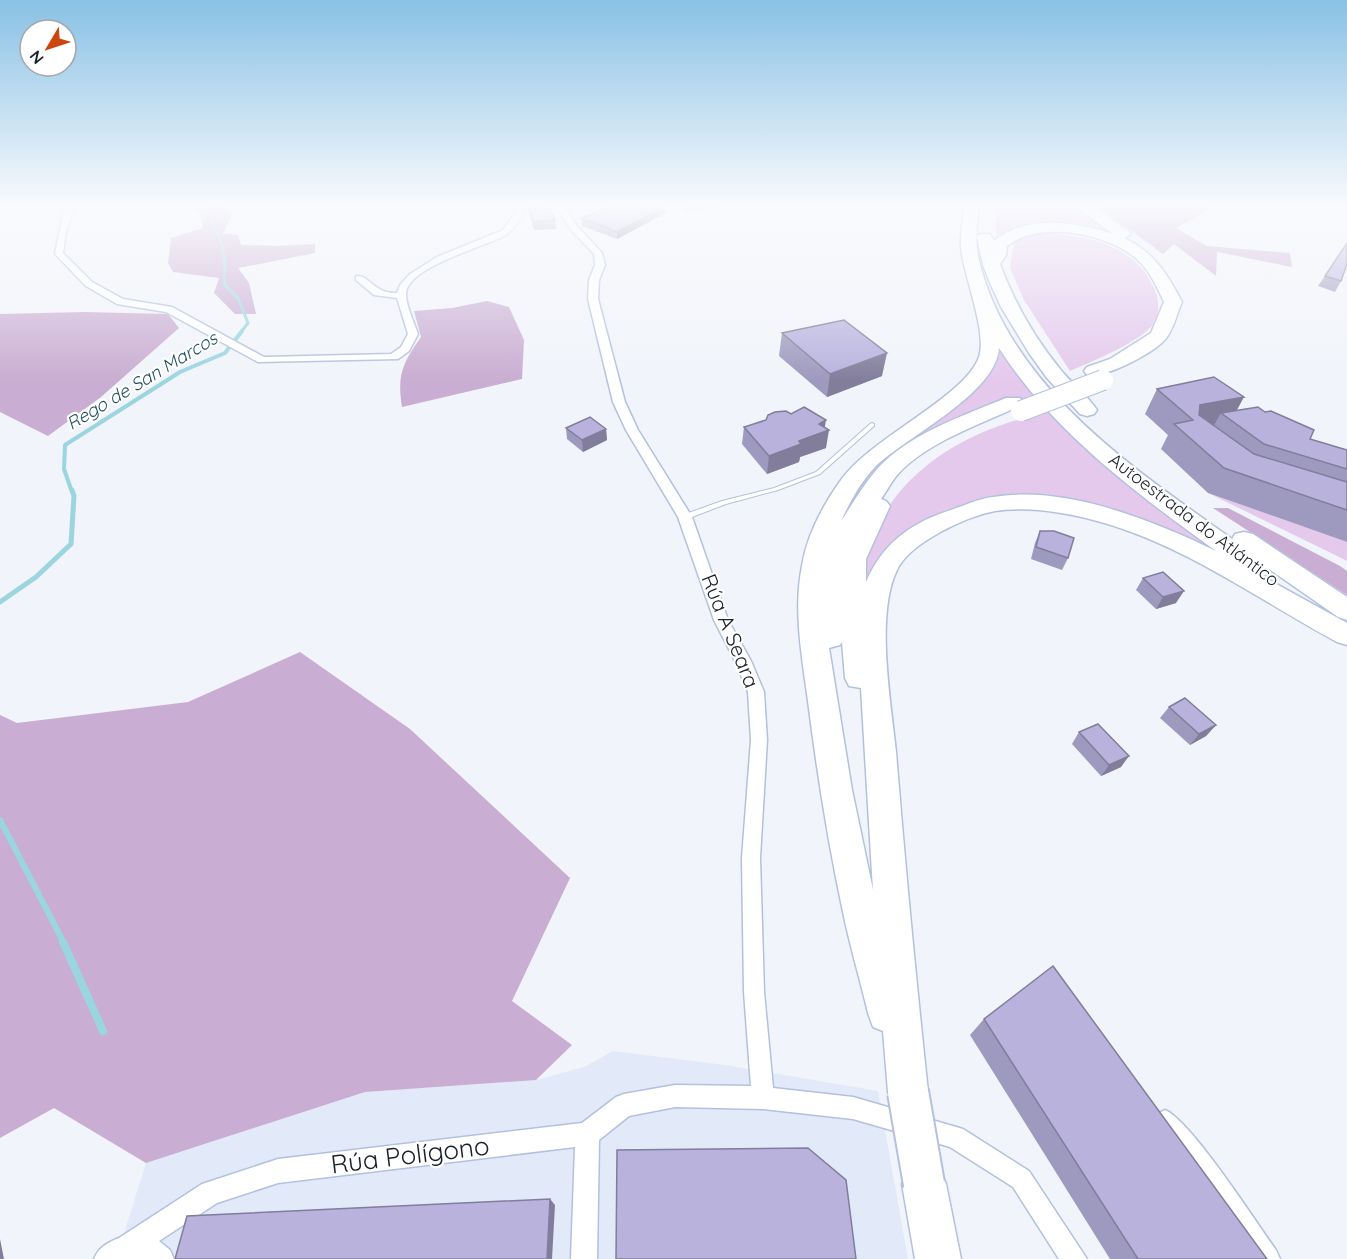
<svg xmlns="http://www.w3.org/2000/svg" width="1347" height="1259" font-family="Quicksand,sans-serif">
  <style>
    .built { fill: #e2e9f8 }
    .green { fill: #e4c9ec }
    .forest { fill: #c9add2 }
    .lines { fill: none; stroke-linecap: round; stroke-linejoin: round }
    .stream-far4 { stroke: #9bd5e0; stroke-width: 3 }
    .stream-far3 { stroke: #9bd5e0; stroke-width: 4 }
    .stream-far2 { stroke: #9bd5e0; stroke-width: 5 }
    .stream-far1 { stroke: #9bd5e0; stroke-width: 6 }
    .stream { stroke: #9bd5e0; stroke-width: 8 }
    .service-casing { stroke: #b3c1de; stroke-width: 2 }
    .minor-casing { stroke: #b3c1de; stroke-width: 3 }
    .motorway-casing { stroke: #b3c1de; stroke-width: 3 }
    .service { fill: #fff; fill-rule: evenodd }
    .minor { fill: #fff; fill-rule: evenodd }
    .motorway { fill: #fff; fill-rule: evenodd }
    .motorway-bridge-far1-casing { stroke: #b3c1de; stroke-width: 22; stroke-linecap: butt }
    .motorway-bridge-casing { stroke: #b3c1de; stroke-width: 44; stroke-linecap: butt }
    .motorway-bridge-far1 { stroke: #fff; stroke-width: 20 }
    .motorway-bridge { stroke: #fff; stroke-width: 40 }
    .wall { fill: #9e99be }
    .shaded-wall { fill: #817d9b }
    .building { fill: #b8b2dd; stroke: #817d9b; stroke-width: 1.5 }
    .labels { text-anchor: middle; stroke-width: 4.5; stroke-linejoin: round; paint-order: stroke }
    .far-water-label { font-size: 18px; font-style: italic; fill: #1f5059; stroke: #fff }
    .far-street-label { font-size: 18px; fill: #1b212b; stroke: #fff }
    .street-label { font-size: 21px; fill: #1b212b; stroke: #fff }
    .near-street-label { font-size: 26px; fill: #1b212b; stroke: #fff }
  </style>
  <rect width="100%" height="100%" fill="#f1f4fa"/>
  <polygon class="built" points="613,1051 725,1065 878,1091 908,1259 116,1259 146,1163 365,1092 536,1080 584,1067"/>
  <g class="green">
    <polygon points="996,205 1076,205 1132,247 1060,227 996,242"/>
    <path d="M1038,233c47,1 100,11 118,60 4,11 3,26 -5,34 -18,18 -58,34 -81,44l-46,-71 -14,-32 4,-26z"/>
    <path d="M996,337l188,190 40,30 -110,-45 -145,-8 -24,6 -39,22 -18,15 -20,29 -4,-5c13,-84 85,-134 164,-154l-17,-20 -29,12 -95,51 -32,34c12,-38 67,-60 96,-86 13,-13 34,-54 45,-71z"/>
    <polygon points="1208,493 1347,542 1347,561 1329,552"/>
  </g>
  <g class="forest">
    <polygon points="189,205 222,205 233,213 223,234 238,235 241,245 277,246 315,244 315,253 238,268 249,283 256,314 235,314 214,293 219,278 173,272 168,263 171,238 203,228 199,213"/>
    <polygon points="1096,205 1217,205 1176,228 1207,246 1290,253 1292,267 1217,252 1216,276 1174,244 1163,254"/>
    <path d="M487,301l22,6 15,33 -2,39 -120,28c-5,-32 0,-43 19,-70l-7,-26 38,-3z"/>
    <polygon points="85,312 168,314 179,328 101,397 48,436 0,412 0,314"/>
    <polygon points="1213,508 1228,508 1340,566 1347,571 1347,595"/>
    <polygon points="300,652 410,729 570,878 512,1001 572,1045 536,1080 365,1092 146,1163 54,1108 0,1138 0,715 17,723 188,702"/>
  </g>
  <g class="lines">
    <path class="stream-far4" d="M201,205c20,28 26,44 23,79l14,14 10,25 -7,9"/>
    <polyline class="stream-far3" points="72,492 64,469 65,445 180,372 225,353 242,331"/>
    <polyline class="stream-far2" points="0,602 36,577 71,544 74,496 72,490"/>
    <polyline class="stream-far1" points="0,820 64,943"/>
    <polyline class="stream" points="63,942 103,1031"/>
    <g class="service-casing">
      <polygon id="service" points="872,423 874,424 874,426 820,474 778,490 726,504 687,519 683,519 682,517 683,515 722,501 774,488 816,472 870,424"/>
    </g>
    <g class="minor-casing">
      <g id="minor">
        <path d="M65,205h8l1,3 -8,24 -3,21 29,29 31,17 49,8 92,50 127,-3 10,-7 7,-13 -11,-36 -23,-3 -18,-15v-4c14,-1 18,18 41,17l3,-8 10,-11 27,-17 66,-27 17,-25h8c-6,9 -13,25 -22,30 -19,11 -100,32 -100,59 0,12 8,28 12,40l-9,17 -11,8 -140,3 -92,-50 -49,-8 -31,-18 -31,-32z"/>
        <path d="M554,205h8l16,22 24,26 3,12 -6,15 -1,19 27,103 13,28 54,87 36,103 23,41 13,31 3,48 -7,118 4,134 9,96 80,9 110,32 66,42 58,88h-28l-46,-72 -63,-40 -97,-28 -90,-10 -88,-2 -46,9 -30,24 -2,119h-26l4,-112 -297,36 -61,20 -58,38 11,9 4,9h-80c5,-12 13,-16 25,-21l83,-54 76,-25 304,-36 34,-26 8,-3 51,-9 76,1 -7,-94 -2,-134 9,-118 -3,-48 -13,-31 -21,-41 -36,-103 -52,-87 -13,-28 -25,-103 1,-19 6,-15 -1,-11 -22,-23z"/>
        <path d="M1165,1110c26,11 91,112 111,140l4,9h-28l-67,-96 -28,-33 -4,-8 4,-8z"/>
      </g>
    </g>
    <g class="motorway-casing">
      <g id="motorway">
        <path d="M965,205h14c-2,16 -4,35 -1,51 28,126 149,208 247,278l7,5 3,-5 9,-2 9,2 94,63v23l-9,-3 -69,-48 -3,6 -4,1 85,47v22l-10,-3c-76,-41 -151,-96 -236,-120 -32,-9 -72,-16 -106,-11 -28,5 -86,32 -98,59 -22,45 -6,132 -1,182 9,113 20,227 32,340l-6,14 -14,6 -14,-6 -6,-14 -5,-61 -10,-4 -5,-14c-8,-34 -18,-67 -25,-101 -15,-70 -26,-140 -35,-211 -6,-44 -15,-91 -6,-135 5,-31 21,-61 39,-86 31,-43 124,-83 138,-123 8,-23 -13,-77 -17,-102 -3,-16 1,-34 3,-50zM999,348c53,83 138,146 217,203 -64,-31 -151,-66 -223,-54 -16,2 -32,10 -48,15 -37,13 -63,33 -79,70v-23l24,-53 -4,-5 -5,-2c6,-8 11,-19 18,-26 27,-30 85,-51 121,-67l3,-4 -3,-4h-14c-41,17 -89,33 -122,64 -17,16 -30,40 -43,59 9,-19 19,-38 34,-54 32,-31 121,-73 124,-119zM842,642l3,36 4,8 12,2 12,202 -21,-100 -23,-142 11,-3z"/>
        <path d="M1074,205h17l37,26 3,3 -7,4c29,13 44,37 58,64 -5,11 -8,26 -15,35 -10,15 -63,42 -80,38l-3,-4 3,-4 23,-8 41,-26 13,-31c-7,-15 -14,-31 -27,-43 -30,-26 -98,-39 -130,-13l-1,9 -6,9c14,38 34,73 60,105 11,14 27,26 37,41l-3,4 -7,2 -7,-2 -33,-36 -18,-25 -28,-46 -11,-24 -7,-18 -6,-28 3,-3h10l4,7c33,-27 81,-19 119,-7z"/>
        <polygon points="924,1162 939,1169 946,1184 961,1259 915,1259 902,1184 909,1169"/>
      </g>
    </g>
    <use href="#service" class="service"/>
    <use href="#minor" class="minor"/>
    <use href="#motorway" class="motorway"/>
    <g class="motorway-bridge-far1-casing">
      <polyline id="motorway-bridge-far1" points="1021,411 1103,380"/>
    </g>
    <g class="motorway-bridge-casing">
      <polyline id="motorway-bridge" points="908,1092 924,1184"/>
    </g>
    <use href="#motorway-bridge-far1" class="motorway-bridge-far1"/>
    <use href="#motorway-bridge" class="motorway-bridge"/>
  </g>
  <g class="wall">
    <polygon points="528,205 555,220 556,229 534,230 529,212"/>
    <polygon points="681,205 731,205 731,207 684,211"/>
    <polygon points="666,206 666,213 617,239 582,226 582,218"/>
    <polygon points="1325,276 1341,281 1335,292 1318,286"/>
    <polygon points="782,333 882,376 827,397 779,356"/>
    <polygon points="1157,389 1237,411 1310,439 1347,450 1347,542 1208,493 1161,449 1168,435 1145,414"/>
    <polygon points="744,427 825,428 826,448 800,457 799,462 767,474 742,444"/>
    <polygon points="566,428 606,429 607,440 583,452 567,439"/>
    <polygon points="1040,531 1068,558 1062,570 1031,559 1035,543"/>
    <polygon points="1143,578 1176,603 1156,609 1136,590"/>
    <polygon points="1169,707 1216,725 1206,736 1190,745 1160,718"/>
    <polygon points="1079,732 1121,767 1101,776 1072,744"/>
    <polygon points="984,1019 1267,1259 1110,1259 970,1035"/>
  </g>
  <g class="shaded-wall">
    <polygon points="666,206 666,213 617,239 617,232"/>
    <polygon points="887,353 882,376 827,397 830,374"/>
    <polygon points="1244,397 1231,421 1221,413 1214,425 1187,430 1200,405"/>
    <polygon points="826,420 824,432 829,430 826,448 800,457 799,462 767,474 769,456 799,441 819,424"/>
    <polygon points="606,429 607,440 583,452 582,440"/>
    <polygon points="1184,591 1176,603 1156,609 1163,597"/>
    <polygon points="1216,725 1206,736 1190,745 1199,734"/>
    <polygon points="1129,756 1121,767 1101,776 1109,765"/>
    <polygon points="550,1199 555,1205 552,1259 547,1259"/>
    <polygon points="0,1239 4,1259 0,1259"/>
  </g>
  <g class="building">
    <polygon points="528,205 548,205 555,220 533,222"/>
    <polygon points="614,205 663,205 666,206 617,232 582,218"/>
    <polygon points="1347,243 1347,264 1341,281 1325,276"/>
    <polygon points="844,320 887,353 830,374 782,333"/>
    <polygon points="1214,377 1244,397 1200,405 1199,415 1254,454 1347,482 1347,510 1224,468 1174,424 1193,420 1157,389"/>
    <polygon points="804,407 826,420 819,424 829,430 799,441 801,444 769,456 744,427 766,420 768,415 775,412 786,411 791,414"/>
    <polygon points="1258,407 1265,412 1271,411 1314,430 1310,439 1347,450 1347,469 1264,444 1221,413"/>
    <polygon points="590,417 606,429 582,440 566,428"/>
    <polygon points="1040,531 1054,531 1074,538 1068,558 1036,547"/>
    <polygon points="1163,572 1184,591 1163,597 1143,578"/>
    <polygon points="1185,698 1216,725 1199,734 1169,707"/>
    <polygon points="1098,724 1129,756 1109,765 1079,732"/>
    <polygon points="1053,966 1267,1259 1138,1259 984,1019"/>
    <polygon points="808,1148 846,1180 856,1259 616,1259 617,1150"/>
    <polygon points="550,1199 547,1259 175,1259 187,1216"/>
  </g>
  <linearGradient id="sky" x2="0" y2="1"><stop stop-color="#89c1e5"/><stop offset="0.54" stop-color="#f9fafd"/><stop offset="1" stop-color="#f9fafd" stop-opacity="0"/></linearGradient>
  <rect width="1347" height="381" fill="url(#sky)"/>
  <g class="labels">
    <g class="far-water-label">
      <text transform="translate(142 381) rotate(-31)" y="6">Rego de San Marcos</text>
    </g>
    <g class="far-street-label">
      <text transform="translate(1194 520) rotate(37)" y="6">Autoestrada do Atlántico</text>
    </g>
    <g class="street-label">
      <text transform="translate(730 631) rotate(68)" y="7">Rúa A Seara</text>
    </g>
    <g class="near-street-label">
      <text transform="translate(410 1155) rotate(-7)" y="9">Rúa Polígono</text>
    </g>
  </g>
  <g transform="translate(48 48) rotate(231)"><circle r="28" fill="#ffffff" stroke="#a4a6aa" stroke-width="1.5"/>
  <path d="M0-4.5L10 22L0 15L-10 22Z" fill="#cd460d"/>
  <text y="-9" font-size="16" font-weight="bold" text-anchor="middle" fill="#1b212b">N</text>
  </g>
</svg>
